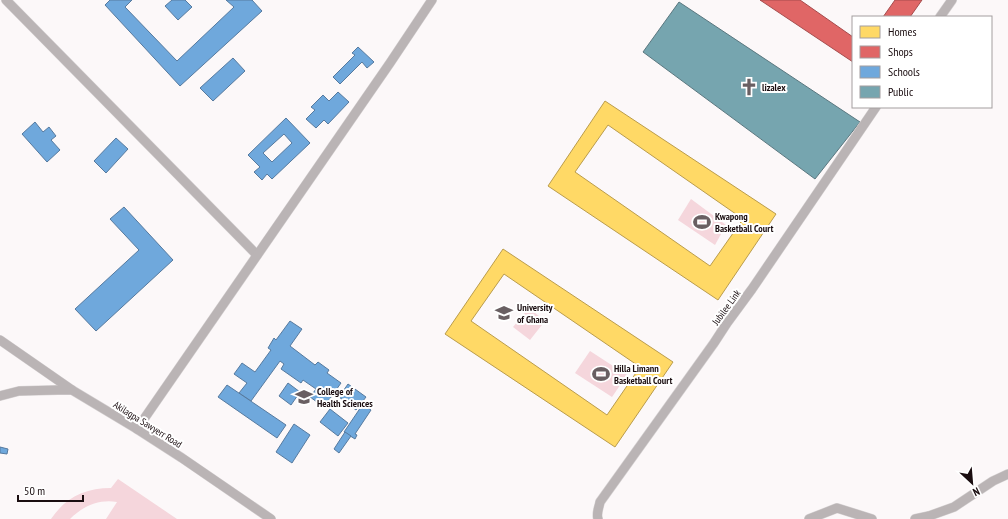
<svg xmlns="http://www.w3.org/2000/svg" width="1008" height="519" font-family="'PT Sans Narrow',sans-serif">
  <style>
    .green { fill: #f5d6dc }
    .homes { fill: #ffd966; stroke: #ba9c4c; fill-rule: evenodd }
    .shops { fill: #e06666; stroke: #a54b4c }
    .schools { fill: #6fa8dc; stroke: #567a9f; fill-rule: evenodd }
    .public { fill: #76a5af; stroke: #5a777f }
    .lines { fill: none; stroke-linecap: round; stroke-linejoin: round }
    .minor-casing { stroke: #d7d3d4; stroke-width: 10 }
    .minor { stroke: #bab4b5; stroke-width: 9 }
    .labels { text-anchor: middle; stroke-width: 4; stroke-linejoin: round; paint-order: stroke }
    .poi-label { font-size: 10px; font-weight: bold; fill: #1a0d10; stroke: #fff; text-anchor: start }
    .street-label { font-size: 10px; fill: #1a0d10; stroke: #fff }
  </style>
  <rect width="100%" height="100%" fill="#fcf8f9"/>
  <g class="green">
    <polygon points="691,199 726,225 715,245 678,220"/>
    <polygon points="529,308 545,321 530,340 513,327"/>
    <polygon points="590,351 627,375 612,397 575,373"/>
    <path d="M118,479l59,40h-71l11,-17c-18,-3 -34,4 -47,17h-19c15,-22 34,-31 60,-31z"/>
  </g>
  <g class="homes">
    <path d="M605,101l171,113 -58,86 -170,-114zM608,125l135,94 -33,47 -135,-94z"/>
    <path d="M503,249l170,113 -58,85 -170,-113zM504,274l136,93 -33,48 -136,-94z"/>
  </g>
  <g class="shops">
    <polygon points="760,0 800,0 853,37 853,62"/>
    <polygon points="895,0 922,0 910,17 883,17"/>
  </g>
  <g class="schools">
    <polygon points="110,0 132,0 125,7 177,61 234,7 226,0 252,0 262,11 180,86 105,5"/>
    <polygon points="172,0 185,0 192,7 178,20 165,6"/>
    <polygon points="358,47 374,62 367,68 362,62 340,84 333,77 355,55 352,53"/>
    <polygon points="233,58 245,71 213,101 200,88"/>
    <polygon points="338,92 349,102 328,124 324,120 316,128 306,119 315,110 311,107 323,95 329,101"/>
    <path d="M286,118l24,25 -38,36 -5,-5 -5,6 -8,-8 6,-5 -12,-12zM284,134l8,9 -20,19 -9,-9z"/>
    <polygon points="35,122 43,132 49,127 56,136 51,140 60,150 47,162 22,134"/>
    <polygon points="116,138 128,149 106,173 94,161"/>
    <polygon points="124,207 173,260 96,331 75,309 139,250 110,219"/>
    <polygon points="290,321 302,329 290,346 315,365 318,362 329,370 327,373 341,383 324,407 310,397 316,389 303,380 301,383 281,369 284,364 280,361 251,401 239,393 247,383 234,374 242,363 255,372 271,350 268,348 274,338 276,340"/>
    <polygon points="288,383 300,392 291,405 279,396"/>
    <polygon points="348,384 366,397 356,410 339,397"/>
    <polygon points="227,385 286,425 277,438 218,397"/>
    <polygon points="363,404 371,410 355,434 357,435 355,439 344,432"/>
    <polygon points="330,409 348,423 338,436 320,422"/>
    <polygon points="294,424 310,435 292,463 276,452"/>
    <polygon points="345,432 351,436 339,453 334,449"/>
    <polygon points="0,447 8,449 7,454 0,453"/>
  </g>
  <polygon class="public" points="679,2 860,122 815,179 643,52"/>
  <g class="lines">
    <g class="minor-casing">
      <g id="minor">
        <polyline points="6,0 257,255"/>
        <polyline points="940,17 952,0"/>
        <polyline points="0,340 72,390"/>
        <polyline points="0,396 19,391 58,390 72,390 137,429 182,458 271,519"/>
        <polyline points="137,429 390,63 432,0"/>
        <path d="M598,519c-2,-6 1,-11 2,-17l114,-159 13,-20 25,-34 124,-182"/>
        <polyline points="809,519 837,508 872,519"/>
        <polyline points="915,519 929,516 954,507 993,481 1008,474"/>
      </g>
    </g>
    <use href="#minor" class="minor"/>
  </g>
  <defs>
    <g id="church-bare" transform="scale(1.38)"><path d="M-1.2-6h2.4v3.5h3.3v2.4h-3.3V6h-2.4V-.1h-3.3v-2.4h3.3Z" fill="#695f62" stroke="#fff" stroke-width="2.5" paint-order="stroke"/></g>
    <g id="stadium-bare" transform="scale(1.38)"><path d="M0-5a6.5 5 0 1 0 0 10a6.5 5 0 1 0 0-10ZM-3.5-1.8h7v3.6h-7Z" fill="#695f62" stroke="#fff" stroke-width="2.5" paint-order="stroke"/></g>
    <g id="university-bare" transform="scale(1.38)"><path d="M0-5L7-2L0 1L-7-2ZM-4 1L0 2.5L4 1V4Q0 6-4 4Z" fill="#695f62" stroke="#fff" stroke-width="2.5" paint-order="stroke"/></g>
  </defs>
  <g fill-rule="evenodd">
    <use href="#church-bare" x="749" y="87"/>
    <use href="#stadium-bare" x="702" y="222"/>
    <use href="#university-bare" x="504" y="313"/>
    <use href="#stadium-bare" x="601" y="374"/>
    <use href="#university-bare" x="304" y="397"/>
  </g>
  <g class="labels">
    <g class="poi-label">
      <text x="762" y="91">lizalex</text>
      <text x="715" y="220">Kwapong<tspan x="715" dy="12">Basketball Court</tspan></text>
      <text x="517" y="311">University<tspan x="517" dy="12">of Ghana</tspan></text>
      <text x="614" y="372">Hilla Limann<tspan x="614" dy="12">Basketball Court</tspan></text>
      <text x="317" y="395">College of<tspan x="317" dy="12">Health Sciences</tspan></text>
    </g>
    <g class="street-label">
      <text transform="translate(726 307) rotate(-54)" y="4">Jubilee Link</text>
      <text transform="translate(148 424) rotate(32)" y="4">Akilagpa Sawyerr Road</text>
    </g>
  </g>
  <rect x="852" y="16" width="140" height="92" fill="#ffffff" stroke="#a39e9f"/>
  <rect x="860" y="26" width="20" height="12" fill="#ffd966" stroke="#a39e9f"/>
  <text x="888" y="36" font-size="12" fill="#1a0d10">Homes</text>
  <rect x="860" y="46" width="20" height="12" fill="#e06666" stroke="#a39e9f"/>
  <text x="888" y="56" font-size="12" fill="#1a0d10">Shops</text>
  <rect x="860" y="66" width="20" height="12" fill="#6fa8dc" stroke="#a39e9f"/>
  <text x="888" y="76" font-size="12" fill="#1a0d10">Schools</text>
  <rect x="860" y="86" width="20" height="12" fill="#76a5af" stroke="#a39e9f"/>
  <text x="888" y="96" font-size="12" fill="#1a0d10">Public</text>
  <g transform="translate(972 483) rotate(154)" stroke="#ffffff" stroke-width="3" paint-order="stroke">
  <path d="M0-3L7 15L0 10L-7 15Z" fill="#1a0d10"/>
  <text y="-6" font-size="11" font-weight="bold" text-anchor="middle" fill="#1a0d10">N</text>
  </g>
  <path d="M18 495v6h65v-6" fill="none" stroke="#1a0d10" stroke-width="2"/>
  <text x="24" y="495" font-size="12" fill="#1a0d10" stroke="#ffffff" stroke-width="3" paint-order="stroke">50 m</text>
</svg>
